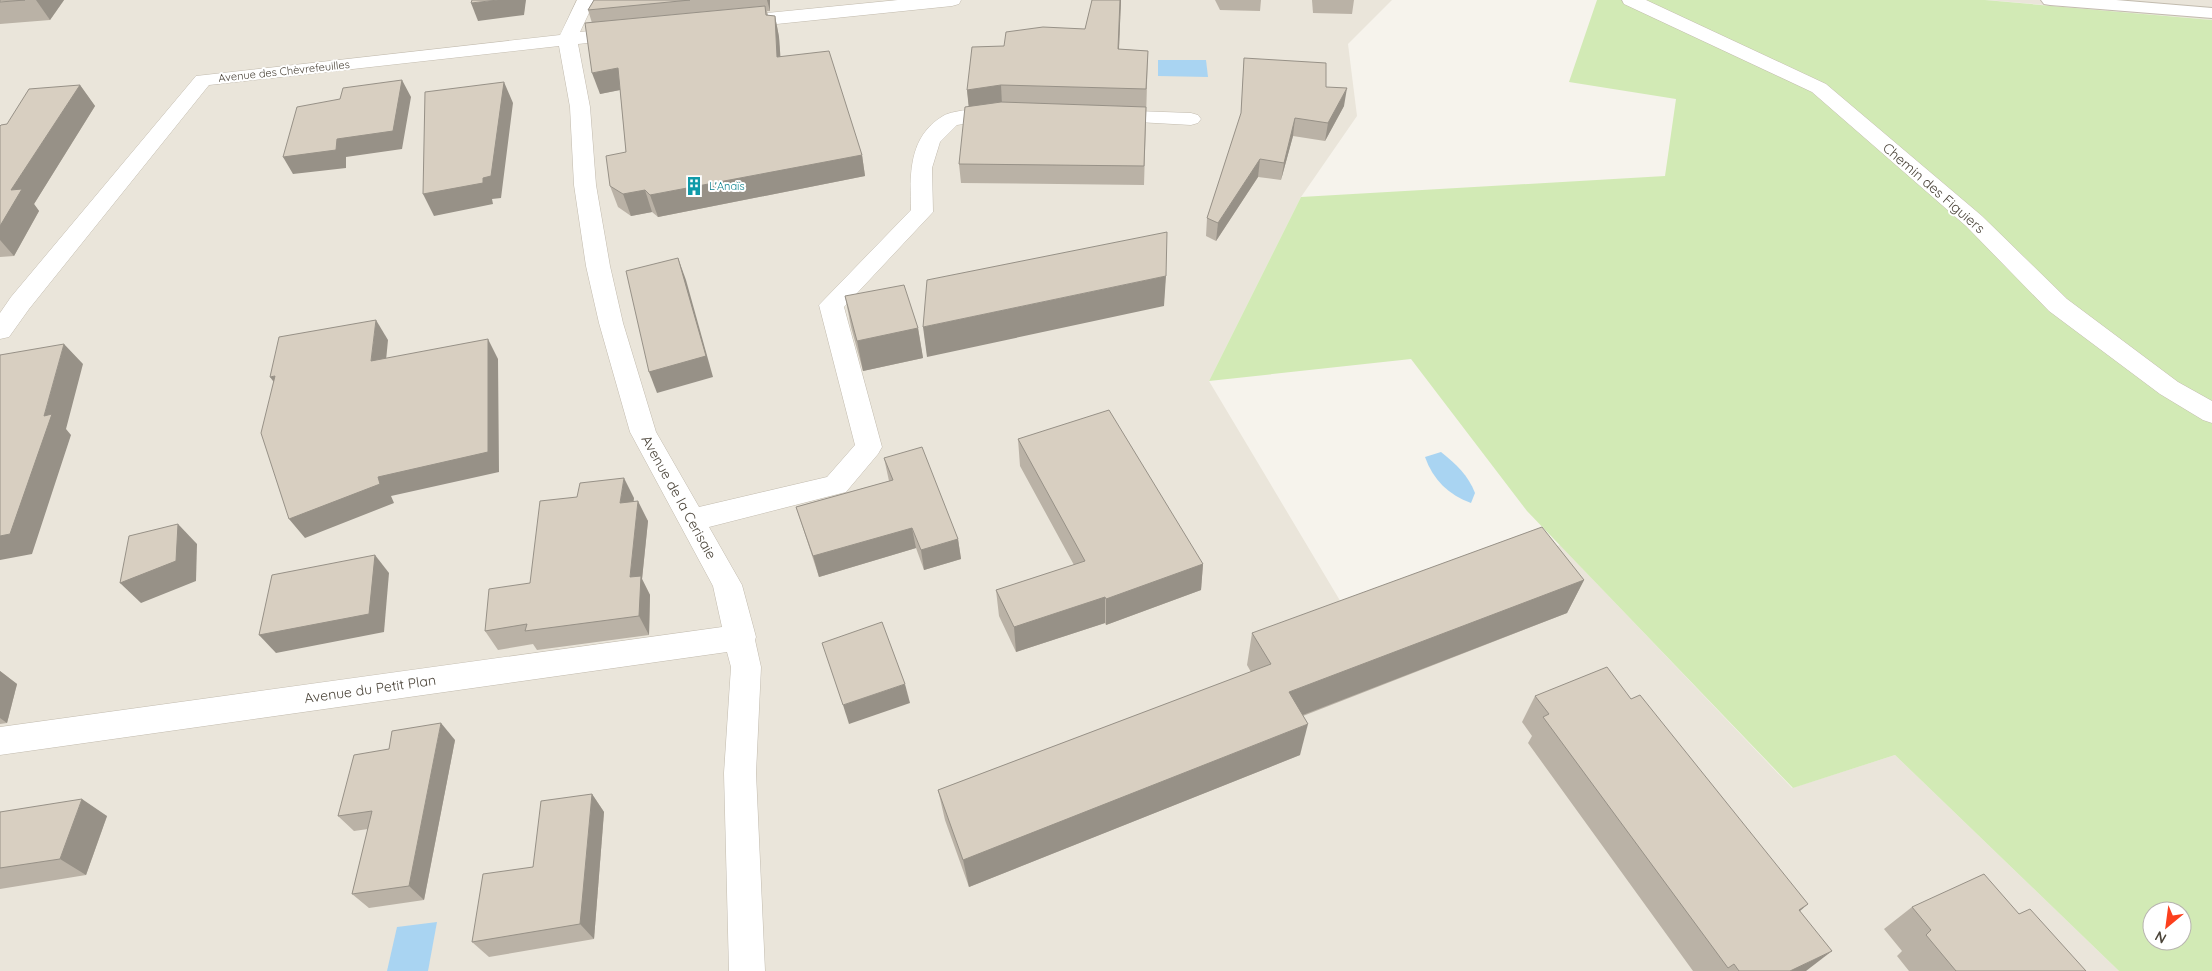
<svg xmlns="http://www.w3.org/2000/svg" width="2212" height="971" font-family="Quicksand,sans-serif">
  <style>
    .residential { fill: #eae5da }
    .green { fill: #d2eab5; fill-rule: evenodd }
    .water { fill: #a9d4f2 }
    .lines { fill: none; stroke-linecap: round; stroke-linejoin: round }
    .service-casing { stroke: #c2bbae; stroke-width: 2 }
    .minor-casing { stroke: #c2bbae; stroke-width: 1 }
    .service { fill: #fff; fill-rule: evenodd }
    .minor { fill: #fff; fill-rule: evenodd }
    .wall { fill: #bab2a6 }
    .shaded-wall { fill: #979187 }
    .building { fill: #d8cfc1; stroke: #979187 }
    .labels { text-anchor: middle; stroke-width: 4; stroke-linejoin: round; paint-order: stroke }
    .far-street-label { font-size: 11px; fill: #4b4439; stroke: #fff }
    .far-culture-label { font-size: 11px; fill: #0d838f; stroke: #fff; text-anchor: start }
    .street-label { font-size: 14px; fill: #4b4439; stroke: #fff }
  </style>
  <rect width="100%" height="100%" fill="#f6f3ec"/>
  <g class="residential">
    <polygon points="0,0 1392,0 1348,44 1357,116 1301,197 1209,381 1345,609 1560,545 1792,788 1895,755 2119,971 0,971"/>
    <polygon points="1985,0 2212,0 2212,20 1999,1"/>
  </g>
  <path class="green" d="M1597,0h388l227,20v951h-93l-224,-216 -102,33 -266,-277 -116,-152 -202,22 92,-184 364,-21 11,-77 -107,-17zM2152,911h30v30h-30z"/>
  <g class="water">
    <polygon points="1158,60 1206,60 1208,77 1158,76"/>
    <path d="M1441,452c15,12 27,23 34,41l-4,10c-22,-8 -38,-23 -46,-46z"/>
    <polygon points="437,922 428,971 387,971 397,927"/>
  </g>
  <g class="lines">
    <g class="service-casing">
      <polygon id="service" points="2041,0 2116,0 2212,8 2212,18 2050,5 2044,4"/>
    </g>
    <g class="minor-casing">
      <g id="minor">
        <path d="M577,0h18l-15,32 45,-5 7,2 3,4 -3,4 -7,2 -47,5 12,63 6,78 14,81 13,57 33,109 43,75 128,-30 28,-32 -36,-140 92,-95c-1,-35 -3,-73 32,-94 11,-7 44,-7 58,-9l7,2 3,4 -3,4 -51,8 -17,17 -8,26 1,44 -89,95 38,140 -4,7 -32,38 -137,35 33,58 14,52 -1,3 6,27 -5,106 9,198h-36l-5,-198 7,-106 -4,-15 -727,103v-28l722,-100 -9,-41 -83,-154 -31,-109 -13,-57 -12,-81 -4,-78 -11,-61 -350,39 -180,224 -20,28 -9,2v-26l11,-16 185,-221 364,-41z"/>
        <polygon points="898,0 961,0 959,4 952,6 738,28 731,26 729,22 731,18 738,16"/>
        <polygon points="1622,0 1646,0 1826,84 1982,216 2067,299 2178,382 2212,401 2212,423 2203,420 2160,394 2049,311 1966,226 1812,92 1624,4"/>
        <polygon points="1109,110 1191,113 1198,115 1201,119 1198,123 1191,125 1102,120 1099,116 1102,112"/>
      </g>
    </g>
    <use href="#service" class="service"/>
    <use href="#minor" class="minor"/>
  </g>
  <g class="wall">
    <polygon points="0,0 64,0 50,20 0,24"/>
    <polygon points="594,0 770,0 770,11 767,11 768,15 775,16 779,37 780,57 862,155 865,176 658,217 652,212 631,216 618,207 610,186 626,152 620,90 600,94 592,23 588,10"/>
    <polygon points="1092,0 1121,0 1119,49 1148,51 1144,185 961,183 959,164 969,106 967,90 1004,46 1085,29"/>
    <polygon points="1215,0 1261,0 1260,11 1220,10"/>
    <polygon points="1312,0 1354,0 1352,14 1313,13"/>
    <polygon points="1244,58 1326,87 1344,106 1325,141 1293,136 1281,180 1258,177 1216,241 1206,236 1207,218 1241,116"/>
    <polygon points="80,85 95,106 34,204 39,211 14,256 0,257 0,126 7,124"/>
    <polygon points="845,296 918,328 923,358 863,371 851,327"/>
    <polygon points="1018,439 1203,564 1201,590 1106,625 1105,623 1016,652 999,616 996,590 1074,565 1020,466"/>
    <polygon points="884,458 958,539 961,559 924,570 916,548 819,577 796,507 889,481"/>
    <polygon points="634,498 633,502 648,521 642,579 650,595 649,635 537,650 533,644 498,650 485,631 530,583"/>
    <polygon points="1584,580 1567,613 1303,716 1300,755 969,887 945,820 938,790 1251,672 1247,665 1252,633"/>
    <polygon points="0,671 17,684 7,723 0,724"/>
    <polygon points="1535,696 1631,699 1800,911 1806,971 1693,971 1528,743 1532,736 1522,722"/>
    <polygon points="455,740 424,900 369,908 352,894 368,829 354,831 338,816 389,749"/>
    <polygon points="592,794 604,812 594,939 489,957 472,942"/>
    <polygon points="0,812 107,816 86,875 0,889"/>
    <polygon points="1912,907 2019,914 2086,971 1909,971 1897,956 1902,951 1884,929"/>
  </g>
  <g class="shaded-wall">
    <polygon points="36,0 64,0 50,20"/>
    <polygon points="498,0 526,0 524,15 478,21 471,3"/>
    <polygon points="767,0 770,0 770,11"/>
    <polygon points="1120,0 1121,0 1118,70 1118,49"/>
    <polygon points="775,16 779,37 782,78 777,57"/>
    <polygon points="618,68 625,89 600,94 592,73"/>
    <polygon points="402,80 411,97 402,149 346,157 346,168 293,174 283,157 337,139"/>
    <polygon points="504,82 513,103 501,198 492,199 493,204 434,216 423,194"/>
    <polygon points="80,85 95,106 34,204 39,211 14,256 0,240 0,226 11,190"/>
    <polygon points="1001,85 1002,105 969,110 967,90"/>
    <polygon points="1347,88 1344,106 1325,141 1328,123"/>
    <polygon points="1295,118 1293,136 1281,180 1284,163"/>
    <polygon points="862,155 865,176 658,217 650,195"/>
    <polygon points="1260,159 1258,177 1216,241 1218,223"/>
    <polygon points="645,190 652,212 631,216 623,194"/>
    <polygon points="678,258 686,280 713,377 657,393 649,372"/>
    <polygon points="1166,276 1164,306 927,357 923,327"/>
    <polygon points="376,320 388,340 384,381 371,361"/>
    <polygon points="918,328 923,358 863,371 857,341"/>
    <polygon points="488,339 498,359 499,472 391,496 394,503 305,538 289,519 378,477"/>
    <polygon points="64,344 83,364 66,429 71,435 32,554 0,560 0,536 44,416"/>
    <polygon points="275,376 285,397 270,377"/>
    <polygon points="624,478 634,498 630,524 620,503"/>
    <polygon points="638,501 648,521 642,579 650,595 649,635 639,616 630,577"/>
    <polygon points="178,524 197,544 196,581 141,603 120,583"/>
    <polygon points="912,528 916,548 819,577 813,556"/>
    <polygon points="958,539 961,559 924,570 921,550"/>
    <polygon points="375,555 389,573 384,632 276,653 259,635"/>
    <polygon points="1203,564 1201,590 1106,625 1106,599"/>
    <polygon points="1584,580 1567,613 1282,723 1289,692"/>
    <polygon points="1105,597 1105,623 1016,652 1014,627"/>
    <polygon points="0,671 17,684 7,723 0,718"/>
    <polygon points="905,684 910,703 849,724 843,705"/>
    <polygon points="441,723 455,740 424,900 409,886"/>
    <polygon points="1308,724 1300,755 969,887 963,860"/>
    <polygon points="592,794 604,812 594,939 580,924"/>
    <polygon points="82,799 107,816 86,875 60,859"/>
    <polygon points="1808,904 1783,926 1799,910"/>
    <polygon points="1832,951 1806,971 1790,971"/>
  </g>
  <g class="building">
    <polygon points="0,0 25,0 0,2"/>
    <polygon points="472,0 498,0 471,3"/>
    <polygon points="594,0 690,0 588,10"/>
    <polygon points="1092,0 1120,0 1118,49 1148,51 1146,89 1001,85 967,90 972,47 1004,46 1006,32 1043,27 1085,29"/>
    <polygon points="765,6 766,15 775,16 777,57 829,51 862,155 650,195 645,190 623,194 610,186 606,156 626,152 618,68 592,73 585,23"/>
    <polygon points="1244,58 1326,63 1326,87 1347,88 1328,123 1295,118 1284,163 1260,159 1218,223 1207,218 1241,113"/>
    <polygon points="402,80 393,131 337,139 336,150 283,157 297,107 340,99 343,88"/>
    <polygon points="504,82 491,176 483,178 483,183 423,194 425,92"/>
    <polygon points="80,85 11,190 22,189 0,226 0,126 1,125 7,124 29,89"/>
    <polygon points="1001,102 1146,107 1144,166 959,164 965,107"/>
    <polygon points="1167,232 1166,276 923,327 927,280"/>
    <polygon points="678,258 706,356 649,372 626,271"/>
    <polygon points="904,285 918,328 857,341 845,296"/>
    <polygon points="376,320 371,361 488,339 488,452 378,477 380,484 289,519 261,433 275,376 270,377 279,337"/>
    <polygon points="64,344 44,416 52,414 10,534 0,536 0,355"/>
    <polygon points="1109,410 1203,564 1106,599 1105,597 1014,627 996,590 1085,561 1018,439"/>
    <polygon points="922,447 958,539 921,550 912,528 813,556 796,507 893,480 884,458"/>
    <polygon points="624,478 620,503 638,501 630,577 641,576 639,616 525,631 527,624 485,631 489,589 530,583 540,501 577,497 580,483"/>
    <polygon points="178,524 176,561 120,583 129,536"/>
    <polygon points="1542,527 1584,580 1289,692 1308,724 963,860 938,790 1271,664 1252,633"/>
    <polygon points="375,555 369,614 259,635 272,575"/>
    <polygon points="882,622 905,684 843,705 822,643"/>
    <polygon points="1607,667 1631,699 1640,695 1808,904 1799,910 1832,951 1790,971 1739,971 1734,964 1728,968 1543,717 1549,714 1535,696"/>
    <polygon points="441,723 409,886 352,894 372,811 338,816 354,755 389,749 392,731"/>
    <polygon points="592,794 580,924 472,942 483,874 533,867 541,801"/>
    <polygon points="82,799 60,859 0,868 0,812"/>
    <polygon points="1984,874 2019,914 2030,909 2086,971 1956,971 1926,935 1931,930 1912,907"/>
  </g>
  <defs>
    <g id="building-bare" transform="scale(1.5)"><path d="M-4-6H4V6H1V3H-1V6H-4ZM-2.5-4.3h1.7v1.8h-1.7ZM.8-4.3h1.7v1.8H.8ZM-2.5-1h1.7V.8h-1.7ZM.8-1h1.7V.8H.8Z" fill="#0f9aa8" stroke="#fff" stroke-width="2.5" paint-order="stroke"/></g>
  </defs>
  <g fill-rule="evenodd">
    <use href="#building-bare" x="694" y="186"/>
  </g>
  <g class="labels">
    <g class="far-street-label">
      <text transform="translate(284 71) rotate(-6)" y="4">Avenue des Chèvrefeuilles</text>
    </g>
    <g class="far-culture-label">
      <text x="709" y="190">L'Anaïs</text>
    </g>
    <g class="street-label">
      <text transform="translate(1934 188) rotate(41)" y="5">Chemin des Figuiers</text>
      <text transform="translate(679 497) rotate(61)" y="5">Avenue de la Cerisaie</text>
      <text transform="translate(370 689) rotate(-8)" y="5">Avenue du Petit Plan</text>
    </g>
  </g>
  <g transform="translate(2167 926) rotate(209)"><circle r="24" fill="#ffffff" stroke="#b7b4b0"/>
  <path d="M0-4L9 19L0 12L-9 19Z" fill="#fc3f1d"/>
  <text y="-8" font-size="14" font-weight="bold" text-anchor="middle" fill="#4b4439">N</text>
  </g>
</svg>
